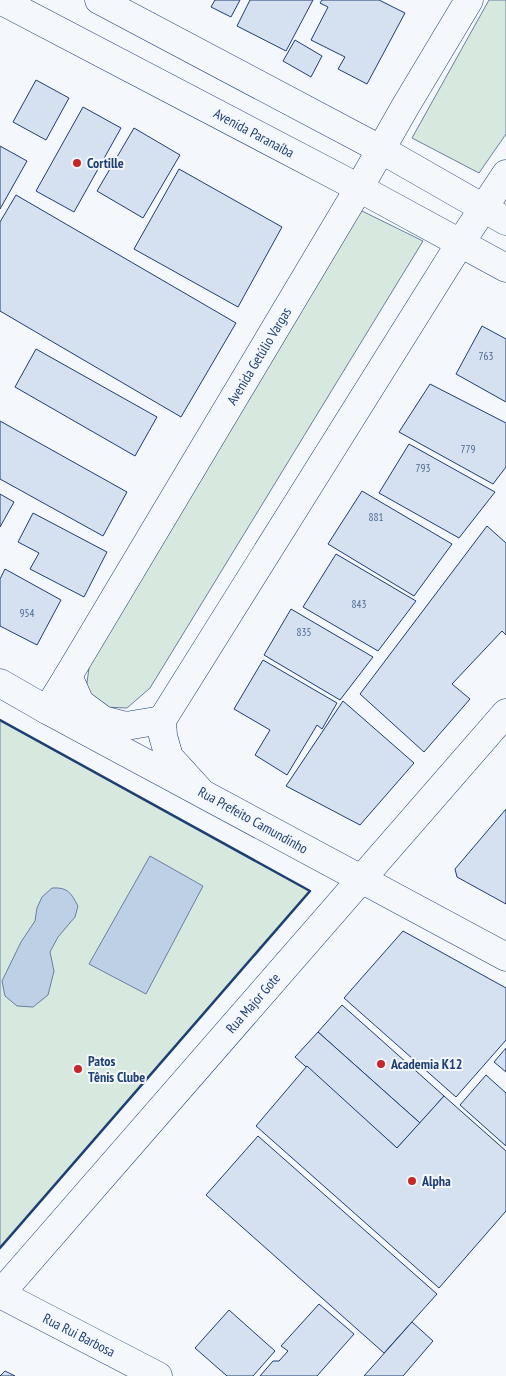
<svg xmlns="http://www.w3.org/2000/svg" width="506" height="1376" font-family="'PT Sans Narrow',sans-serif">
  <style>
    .green { fill: #d7e8df; stroke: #687fa3 }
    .water { fill: #bed0e5; stroke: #687fa3 }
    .building { fill: #d5e0f0; stroke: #1d3f73 }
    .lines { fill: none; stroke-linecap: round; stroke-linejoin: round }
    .minor-casing { stroke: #1d3f73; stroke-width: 29 }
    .major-casing { stroke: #1d3f73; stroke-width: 29 }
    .minor { stroke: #f4f7fb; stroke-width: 28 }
    .major { stroke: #f4f7fb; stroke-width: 28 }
    .wall { stroke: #1d3f73; stroke-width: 2.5 }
    .poi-dot { fill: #c62828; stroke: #f4f7fb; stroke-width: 2 }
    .labels { text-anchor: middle; stroke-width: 4; stroke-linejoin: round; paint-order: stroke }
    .number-label { font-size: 11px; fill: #4b6792 }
    .street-label { font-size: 14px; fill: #1d3f73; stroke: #f4f7fb }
    .poi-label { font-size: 14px; font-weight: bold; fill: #1d3f73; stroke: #f4f7fb; text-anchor: start }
  </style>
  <rect width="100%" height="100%" fill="#f4f7fb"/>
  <g class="green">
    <polygon points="489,0 506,0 506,134 479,173 412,138"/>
    <polygon points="360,210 423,241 150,688 127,708 104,707 86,690 90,660"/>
    <polygon points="0,720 310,891 0,1248"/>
  </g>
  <g class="water">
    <polygon points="150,856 203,886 146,994 89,964"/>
    <path d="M52,888c16,-1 19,5 26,18l-3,11 -17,20 -8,15 4,19 -6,24 -15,12 -16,-1 -12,-10 -3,-15 19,-39 14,-21 2,-13 5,-11z"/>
  </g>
  <g class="building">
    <polygon points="215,0 240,0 231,17 211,7"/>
    <polygon points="250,0 313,0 286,51 237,26"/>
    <polygon points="322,0 379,0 405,13 367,84 338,69 345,57 311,40 328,7 320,3"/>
    <polygon points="295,40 322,56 311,77 283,61"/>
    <polygon points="36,80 69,98 46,140 13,122"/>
    <polygon points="83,107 121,128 74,212 36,191"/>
    <polygon points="134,128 180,155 143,218 97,191"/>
    <polygon points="0,146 27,161 0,209"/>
    <polygon points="179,169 282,227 238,307 134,249"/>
    <polygon points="16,195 236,323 181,417 0,311 0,222"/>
    <polygon points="482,326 506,339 506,402 456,374"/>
    <polygon points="36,349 157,417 135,456 15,387"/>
    <polygon points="430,384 506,423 506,467 493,484 399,432"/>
    <polygon points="0,421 127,492 103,536 0,479"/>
    <polygon points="409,444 495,492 459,538 379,493"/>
    <polygon points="362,491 452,544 414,596 328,544"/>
    <polygon points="0,494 14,502 0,527"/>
    <polygon points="33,513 107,552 84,597 30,569 39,553 18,542"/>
    <polygon points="487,526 506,543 506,635 502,631 452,684 470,699 424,752 360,694"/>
    <polygon points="336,554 416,601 378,651 303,607"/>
    <polygon points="5,569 61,600 37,645 0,626 0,579"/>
    <polygon points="291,609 373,657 340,700 264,655"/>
    <polygon points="263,660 337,703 322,729 317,725 287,775 255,755 270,730 234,709"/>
    <polygon points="343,701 414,763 360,825 286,786"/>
    <polygon points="506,809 506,904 457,877 455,869"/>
    <polygon points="403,931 506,988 506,1040 456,1097 344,998"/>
    <polygon points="342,1005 444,1096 420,1123 318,1032"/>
    <polygon points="318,1032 420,1123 397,1148 295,1057"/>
    <polygon points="506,1048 506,1072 494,1062"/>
    <polygon points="307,1066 397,1148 444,1096 506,1151 506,1211 439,1288 256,1126"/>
    <polygon points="486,1075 506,1093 506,1146 460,1105"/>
    <polygon points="258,1136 437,1294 384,1353 206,1195"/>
    <polygon points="319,1304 354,1334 317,1376 260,1376 273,1361 279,1361 288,1351 281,1346"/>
    <polygon points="229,1310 275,1351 253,1376 227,1376 195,1348"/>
    <polygon points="412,1322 433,1341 403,1376 364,1376"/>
    <polygon points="5,1371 15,1376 0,1376"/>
  </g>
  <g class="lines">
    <g class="minor-casing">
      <g id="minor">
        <polyline points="68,676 80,703 103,720 126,726 162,720"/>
        <polyline points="0,683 47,710 506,957"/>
        <polyline points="47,710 68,676 359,188 405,107 469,0"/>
        <polyline points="200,791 169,757 163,736 162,720 461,242 506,174"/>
        <polyline points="0,1294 158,1376"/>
      </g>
    </g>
    <g class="major-casing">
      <g id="major">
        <polyline points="0,0 359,188 506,268"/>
        <polyline points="99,0 382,150 506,221"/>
        <polyline points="0,1294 506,713"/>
      </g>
    </g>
    <use href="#minor" class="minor"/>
    <use href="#major" class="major"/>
    <polyline class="wall" points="0,720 310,891 0,1248"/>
  </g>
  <g class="poi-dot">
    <circle cx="77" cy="163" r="5"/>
    <circle cx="381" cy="1064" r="5"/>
    <circle cx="78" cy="1069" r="5"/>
    <circle cx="412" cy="1181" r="5"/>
  </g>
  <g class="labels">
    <g class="number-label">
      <text x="486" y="360">763</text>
      <text x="468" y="453">779</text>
      <text x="423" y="472">793</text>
      <text x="376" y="521">881</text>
      <text x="359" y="608">843</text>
      <text x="27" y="617">954</text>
      <text x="304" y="636">835</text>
    </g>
    <g class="street-label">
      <text transform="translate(254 133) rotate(28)" y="5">Avenida Paranaíba</text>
      <text transform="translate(259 356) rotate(-59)" y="5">Avenida Getúlio Vargas</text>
      <text transform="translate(253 820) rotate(29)" y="5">Rua Prefeito Camundinho</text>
      <text transform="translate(253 1003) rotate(-49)" y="5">Rua Major Gote</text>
      <text transform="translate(79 1335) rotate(27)" y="5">Rua Rui Barbosa</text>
    </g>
    <g class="poi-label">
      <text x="87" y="168">Cortille</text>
      <text x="88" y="1066">Patos<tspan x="88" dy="16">Tênis Clube</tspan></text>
      <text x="391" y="1069">Academia K12</text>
      <text x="422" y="1186">Alpha</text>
    </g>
  </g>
</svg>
